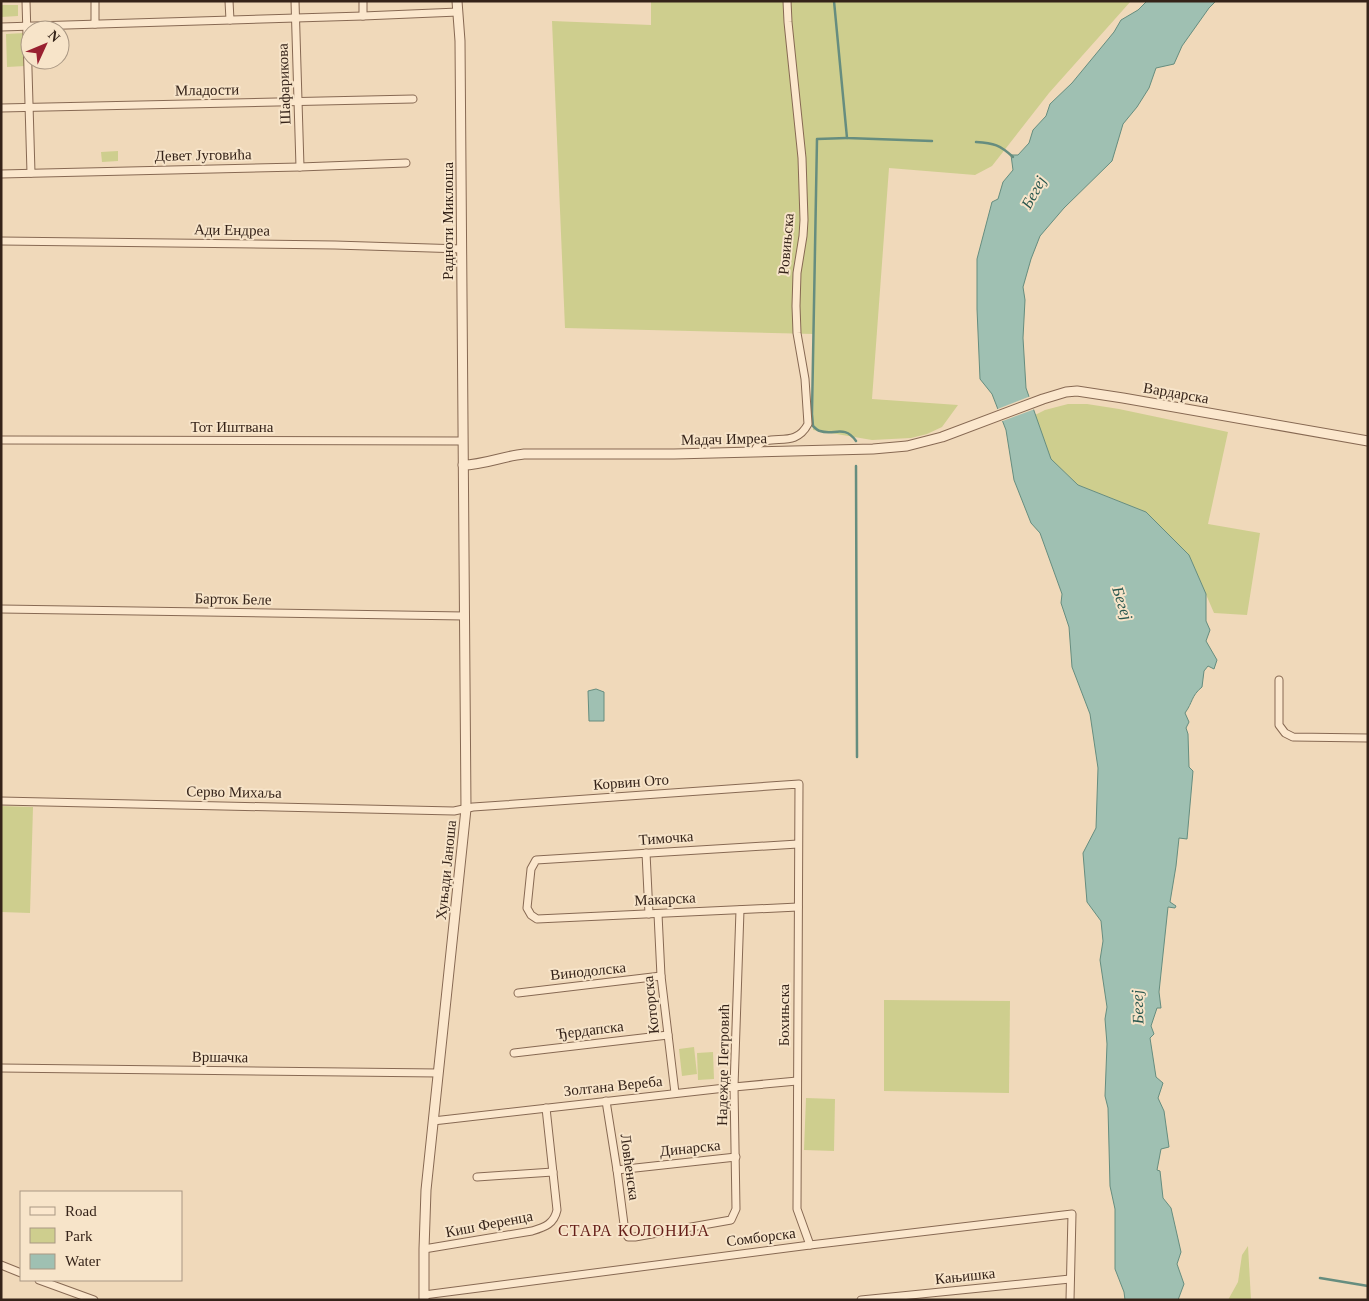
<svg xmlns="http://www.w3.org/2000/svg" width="1369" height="1301" font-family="Georgia,serif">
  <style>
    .green { fill: #cece8e }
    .water { fill: #9fc0b2; stroke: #668d7f }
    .pier { fill: #f0d9ba }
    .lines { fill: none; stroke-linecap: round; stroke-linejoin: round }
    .stream { stroke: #668d7f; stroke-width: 2.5 }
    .minor-casing { stroke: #876953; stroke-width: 9 }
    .tertiary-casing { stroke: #876953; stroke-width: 11 }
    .minor { stroke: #fbe7cd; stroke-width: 7 }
    .tertiary { stroke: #fbe7cd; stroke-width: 9 }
    .labels { text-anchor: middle; stroke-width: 4; stroke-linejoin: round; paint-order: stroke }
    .street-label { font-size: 15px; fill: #352319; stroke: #f7e4c9 }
    .water-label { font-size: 16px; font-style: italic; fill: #28564d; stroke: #f7e4c9 }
    .neighbourhood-label { font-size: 16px; letter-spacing: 1px; fill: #641d17; stroke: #f7e4c9 }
  </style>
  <rect width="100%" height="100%" fill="#f0d9ba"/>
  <g class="green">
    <polygon points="651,1 1131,1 1049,93 992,166 975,175 889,168 872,399 958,405 942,427 927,434 911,438 872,440 813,430 814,334 565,328 552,21 651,25"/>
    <polygon points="1,5 18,5 18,16 1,17"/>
    <polygon points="24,33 25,66 7,67 6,34"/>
    <polygon points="118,151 118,161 102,162 101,152"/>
    <polygon points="1068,404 1087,404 1119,409 1228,432 1208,524 1260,533 1247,615 1214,613 1189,555 1146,512 1078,485 1051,459 1035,415 1045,410"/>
    <polygon points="1,806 33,807 30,913 1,912"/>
    <polygon points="884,1000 1010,1001 1009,1093 884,1091"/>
    <polygon points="694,1047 697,1074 682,1076 679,1049"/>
    <polygon points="713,1052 714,1079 698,1080 697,1053"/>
    <polygon points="806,1098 835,1099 834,1151 804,1150"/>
    <polygon points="1248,1246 1251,1300 1228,1300 1238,1282 1242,1255"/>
  </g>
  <g class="water">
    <path d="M1147,1h69l-7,7 -27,38 -8,18 -18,4 -7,20 -12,19 -14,17 -11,37 -48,47 -24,28 -9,23 -8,28 2,13 -2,38 3,50 25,71 27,26 68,27 43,43 17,39v27l4,9 -4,11 11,19 -3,9 -6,-3 -4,5 -2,16c-11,9 -9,15 -17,26l4,9 -3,6 2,6 1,33 4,4 -6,68 -8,-1 -3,28 -6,36 6,4 -1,2 -7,-1 -9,85 2,16h-4l-6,18 3,8 -4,4 6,39 7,6 -5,15 6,13 5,36 -8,2 -4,21 3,1 3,27 8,10 10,44 -4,12 7,20 -6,16h-53l-1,-8 -9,-23v-60l-5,-23 -2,-78 -3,-12 2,-52 -2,-25 2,-12 -7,-47 3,-19 -2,-20 -14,-19 -4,-49 13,-25 2,-60 -8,-54 -18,-47 -3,-40 -8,-24 1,-9 -22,-61 -9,-10 -17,-43 -8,-50 -14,-36 -12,-15 -3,-70v-50l15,-57 6,-3 5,-17 10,-12 -2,-15h7l11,-12 4,-13 13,-14 4,-12 22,-21 42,-51 7,-12 17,-10z"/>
    <polygon points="596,689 604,692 604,721 589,721 588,691"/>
  </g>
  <polygon class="pier" points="1031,396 1035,409 1000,422 995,410"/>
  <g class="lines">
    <g class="stream">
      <polyline points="834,1 847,138 932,141"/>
      <path d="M847,138l-30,1 -5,275 1,12c1,1 5,5 7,5 14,5 24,-7 36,10"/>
      <path d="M976,142c18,1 24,3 37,15"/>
      <polyline points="856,466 857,757"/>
      <polyline points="1320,1278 1368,1286"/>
    </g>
    <g class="minor-casing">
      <g id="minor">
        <polyline points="26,1 31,173"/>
        <polyline points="95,1 95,24"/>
        <polyline points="229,1 230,20"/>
        <polyline points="295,1 300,167"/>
        <polyline points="363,1 363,16"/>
        <polyline points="1,27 363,16 458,12"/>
        <polyline points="1,108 413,99"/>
        <polyline points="1,174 300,167 406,163"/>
        <polyline points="1,241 335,245 462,249"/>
        <polyline points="1,440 462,441"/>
        <path d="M757,452l-1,-4c13,-18 38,3 52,-24l-3,-45 -8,-46 -1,-27 1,-33 6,-37 1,-16 -2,-62 -14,-136 -1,-21"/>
        <polyline points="1,609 464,616"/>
        <polyline points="1279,680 1279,725 1285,733 1293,737 1368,738"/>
        <polyline points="1,801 454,811 473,807 799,784 797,1209 810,1245"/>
        <polyline points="646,853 649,914"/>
        <polyline points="798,907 537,919 531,915 527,908 531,869 536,860 798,844"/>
        <polyline points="658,914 661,976 675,1093"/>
        <polyline points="518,993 661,976"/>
        <polyline points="514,1053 668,1035"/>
        <polyline points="1,1068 438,1073"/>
        <polyline points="606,1101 617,1170 625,1232 628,1237 635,1237 731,1220 736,1209 734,1087 740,910"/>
        <polyline points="433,1121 734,1087 797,1081"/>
        <polyline points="617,1170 736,1157"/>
        <polyline points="477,1177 553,1172"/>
        <path d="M424,1249l108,-18c13,-4 22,-7 25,-21l-11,-102"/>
        <polyline points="1,1265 21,1273"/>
        <polyline points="39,1280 94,1300"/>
        <polyline points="424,1295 810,1245 1072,1214 1070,1300"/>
        <polyline points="861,1300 1070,1279"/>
      </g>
    </g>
    <g class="tertiary-casing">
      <g id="tertiary">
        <path d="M463,465c21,0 40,-9 61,-11h150l199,-5 34,-3 35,-9 101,-38 23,-7 11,-1 46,7 245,43"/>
        <polyline points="424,1300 424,1249 426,1190 466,809 460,41 457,1"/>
      </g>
    </g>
    <use href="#minor" class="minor"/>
    <use href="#tertiary" class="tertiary"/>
  </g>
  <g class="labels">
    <g class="street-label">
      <text transform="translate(284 84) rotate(-92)" y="5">Шафарикова</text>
      <text transform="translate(207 90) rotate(-1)" y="5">Младости</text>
      <text transform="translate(203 155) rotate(-1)" y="5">Девет Југовића</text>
      <text transform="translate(448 221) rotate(-90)" y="5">Радноти Миклоша</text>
      <text transform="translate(232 230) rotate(1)" y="5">Ади Ендреа</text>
      <text transform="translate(786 244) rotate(-85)" y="5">Ровињска</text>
      <text transform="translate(1176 393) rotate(10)" y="5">Вардарска</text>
      <text x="232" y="432">Тот Иштвана</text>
      <text transform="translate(724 439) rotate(-1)" y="5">Мадач Имреа</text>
      <text transform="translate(233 599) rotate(1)" y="5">Барток Беле</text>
      <text transform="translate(631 782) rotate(-4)" y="5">Корвин Ото</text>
      <text transform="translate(234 792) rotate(1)" y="5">Серво Михаља</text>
      <text transform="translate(666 838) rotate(-4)" y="5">Тимочка</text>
      <text transform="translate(446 870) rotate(-84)" y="5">Хуњади Јаноша</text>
      <text transform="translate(665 899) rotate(-3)" y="5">Макарска</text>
      <text transform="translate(588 971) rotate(-6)" y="5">Винодолска</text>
      <text transform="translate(651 1005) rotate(-96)" y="5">Которска</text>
      <text transform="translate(784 1015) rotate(-90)" y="5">Бохињска</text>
      <text transform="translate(590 1030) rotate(-7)" y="5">Ђердапска</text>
      <text transform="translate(220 1057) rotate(1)" y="5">Вршачка</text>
      <text transform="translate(723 1065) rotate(-89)" y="5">Надежде Петровић</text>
      <text transform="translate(613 1086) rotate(-6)" y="5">Золтана Вереба</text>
      <text transform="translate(690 1148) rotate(-6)" y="5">Динарска</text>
      <text transform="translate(630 1167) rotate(82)" y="5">Ловћенска</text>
      <text transform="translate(489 1224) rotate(-11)" y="5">Киш Ференца</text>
      <text transform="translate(761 1237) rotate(-7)" y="5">Сомборска</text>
      <text transform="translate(965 1276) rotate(-6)" y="5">Кањишка</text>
    </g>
    <g class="water-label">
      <text transform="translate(1033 192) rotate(-61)" y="6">Бегеј</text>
      <text transform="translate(1123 603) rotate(72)" y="6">Бегеј</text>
      <text transform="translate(1137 1007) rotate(-92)" y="6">Бегеј</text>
    </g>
    <g class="neighbourhood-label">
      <text x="634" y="1236">СТАРА КОЛОНИЈА</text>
    </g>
  </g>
  <rect width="1369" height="1301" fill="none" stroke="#352319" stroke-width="5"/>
  <rect x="20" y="1191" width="162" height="90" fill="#f7e4c9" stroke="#a99783"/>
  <rect x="30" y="1207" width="25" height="8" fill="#fbe7cd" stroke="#a99783"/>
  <text x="65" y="1216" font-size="15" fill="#352319">Road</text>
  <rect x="30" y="1228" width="25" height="15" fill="#cece8e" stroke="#a99783"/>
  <text x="65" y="1241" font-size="15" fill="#352319">Park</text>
  <rect x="30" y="1254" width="25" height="15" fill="#9fc0b2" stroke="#a99783"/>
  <text x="65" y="1266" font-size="15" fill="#352319">Water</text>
  <g transform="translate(45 45) rotate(46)"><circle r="24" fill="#f7e4c9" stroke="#a99783"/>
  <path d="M0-4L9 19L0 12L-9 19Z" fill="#992030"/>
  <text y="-8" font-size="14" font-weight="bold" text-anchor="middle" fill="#352319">N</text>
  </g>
</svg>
